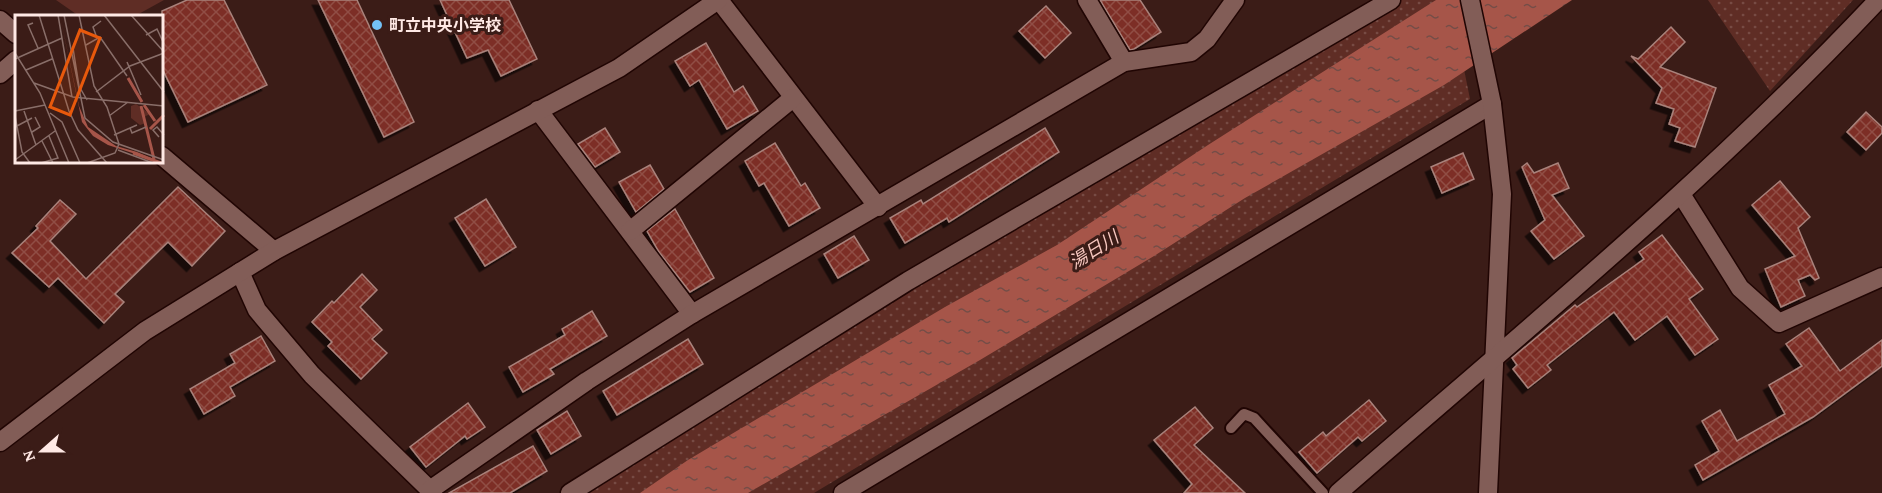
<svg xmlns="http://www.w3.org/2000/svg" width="1882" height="493" font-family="'Crimson Pro','Noto Sans JP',serif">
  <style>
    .grass { fill: url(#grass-dots) }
    .pitch { fill: #5f2d25 }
    .water { fill: url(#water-ripples) }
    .building { fill: url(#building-cross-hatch); stroke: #a9827b; stroke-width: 1.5; filter: url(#shadow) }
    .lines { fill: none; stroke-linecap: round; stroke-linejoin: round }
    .lane-casing { stroke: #200503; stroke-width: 14 }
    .street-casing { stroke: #200503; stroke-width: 21 }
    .secondary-casing { stroke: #200503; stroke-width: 21 }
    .lane { stroke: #825d57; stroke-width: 10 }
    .street { stroke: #825d57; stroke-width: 18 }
    .secondary { stroke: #825d57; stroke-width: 18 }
    .poi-dot { fill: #73c1f5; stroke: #3b1c17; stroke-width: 2 }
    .labels { text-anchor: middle; stroke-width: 6; stroke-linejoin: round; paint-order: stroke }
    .poi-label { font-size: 16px; font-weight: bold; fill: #ffe9e5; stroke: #3b1c17; text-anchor: start }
    .water-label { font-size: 18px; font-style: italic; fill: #f7c7bf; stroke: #3b1c17 }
    .inset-river { fill: none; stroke: #a65549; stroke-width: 3 }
    .inset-road { fill: none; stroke: #896e69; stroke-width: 1.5 }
    .view { fill: #e8590c; fill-opacity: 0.15; stroke: #e8590c; stroke-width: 3 }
    .inset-edge { fill: none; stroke: #ffe9e5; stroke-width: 3 }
  </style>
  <defs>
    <pattern id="grass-dots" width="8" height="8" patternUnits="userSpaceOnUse" patternTransform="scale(1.5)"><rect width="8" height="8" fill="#5f2d25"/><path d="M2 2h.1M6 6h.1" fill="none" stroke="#774b44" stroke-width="1.8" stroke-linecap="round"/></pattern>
    <pattern id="water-ripples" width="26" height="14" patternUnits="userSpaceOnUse" patternTransform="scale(1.5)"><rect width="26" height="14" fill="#a65549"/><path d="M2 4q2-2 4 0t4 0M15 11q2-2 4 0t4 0" fill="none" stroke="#744d47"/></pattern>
    <pattern id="building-cross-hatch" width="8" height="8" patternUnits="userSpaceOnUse" patternTransform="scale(1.5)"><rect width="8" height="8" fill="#7d2f25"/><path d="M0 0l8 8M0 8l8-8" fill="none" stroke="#904d44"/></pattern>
    <filter id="shadow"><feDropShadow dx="-5.5" dy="5.5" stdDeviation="0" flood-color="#0009"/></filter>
  </defs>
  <rect width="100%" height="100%" fill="#3b1c17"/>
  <g class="grass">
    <polygon points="1401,0 1450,0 1470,99 814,493 583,493 908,281 1183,128"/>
    <polygon points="1708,0 1853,0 1770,91"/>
  </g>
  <polygon class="pitch" points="56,0 164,0 135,16 79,16"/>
  <polygon class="water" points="1436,0 1572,0 1444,85 1245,198 1154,256 980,360 748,493 640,493 688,460 945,307 1057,245 1208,145"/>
  <g class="building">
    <polygon points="187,0 224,0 267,85 188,122 162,68 162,11"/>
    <polygon points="318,0 357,0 414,122 384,137"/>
    <polygon points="440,0 509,0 537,59 501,76 488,50 467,58"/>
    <polygon points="1100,0 1140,0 1161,32 1134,49 1130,50"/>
    <polygon points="1046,6 1071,33 1045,58 1019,31"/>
    <polygon points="1671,27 1685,42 1660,67 1716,88 1695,147 1675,141 1680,128 1669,124 1674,109 1656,103 1662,88 1631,56 1638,59"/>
    <polygon points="706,43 734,92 743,86 758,111 727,129 699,80 690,86 675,61"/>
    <polygon points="1866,112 1882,127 1882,133 1866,150 1847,132"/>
    <polygon points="605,128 620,152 595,167 578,144"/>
    <polygon points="1045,128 1059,152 949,222 947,218 905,243 890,218 921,200 923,204"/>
    <polygon points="775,143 801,186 805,183 820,208 789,226 764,183 759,186 745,161"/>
    <polygon points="1463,153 1474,179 1442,193 1431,167"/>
    <polygon points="1527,163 1534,173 1558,163 1569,188 1552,195 1584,236 1554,259 1531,231 1545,220 1522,167"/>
    <polygon points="650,165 664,189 636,212 619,182"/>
    <polygon points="1780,181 1810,217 1798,228 1819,278 1815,280 1810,275 1798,280 1805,296 1781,307 1765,269 1795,256 1752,205"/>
    <polygon points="178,187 225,231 192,266 168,242 115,294 124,302 104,323 58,278 49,287 12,253 38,228 36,226 60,200 76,214 50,241 86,279"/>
    <polygon points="486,199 516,247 485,266 455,218"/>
    <polygon points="675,209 714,278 690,292 659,252 647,231"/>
    <polygon points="1662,235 1703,289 1689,299 1718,339 1695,355 1667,316 1635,340 1614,312 1547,365 1551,370 1528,388 1513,369 1517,365 1512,358 1575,305 1577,307 1644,259 1639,252"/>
    <polygon points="854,236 869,260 838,278 824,254"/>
    <polygon points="362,274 377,290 360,307 382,330 372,339 387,353 361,379 328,346 332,342 312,322 332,301 334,303"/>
    <polygon points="592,311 607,336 550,369 554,374 523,392 509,367 565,335 562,329"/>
    <polygon points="1809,328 1840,371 1882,340 1882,366 1813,417 1703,480 1695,465 1719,451 1702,421 1720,410 1737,441 1785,414 1769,385 1802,366 1786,344"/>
    <polygon points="261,336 275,361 230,387 235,396 204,414 190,389 235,363 230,354"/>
    <polygon points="688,339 703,364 617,415 603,391"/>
    <polygon points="1369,400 1386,421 1362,441 1358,437 1317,473 1299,452 1323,432 1326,436"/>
    <polygon points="468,403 485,427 467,439 465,436 426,467 410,447"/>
    <polygon points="1195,407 1213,428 1194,445 1245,493 1184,493 1192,484 1154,440"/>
    <polygon points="567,411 581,436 551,454 537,430"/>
    <polygon points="533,446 547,471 510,493 449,493"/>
  </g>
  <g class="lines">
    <g class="lane-casing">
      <polyline id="lane" points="1231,428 1244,414 1254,418 1323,493"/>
    </g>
    <g class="street-casing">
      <g id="street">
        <polyline points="719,0 878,207"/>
        <polyline points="1087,0 1124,62"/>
        <polyline points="0,20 16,34"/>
        <polyline points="0,74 16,60"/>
        <polyline points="538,110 692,314"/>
        <polyline points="162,156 274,251"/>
        <polyline points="1681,194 1740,288 1779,323 1882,277"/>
        <polyline points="630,231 793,98"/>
        <polyline points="240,272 257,310 312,375 433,493"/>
        <polyline points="430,490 587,381 692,314 1124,62 1191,52 1207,39 1235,0"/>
        <polyline points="570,493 908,281 1391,0"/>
        <polyline points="843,493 1492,104"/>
      </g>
    </g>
    <g class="secondary-casing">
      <g id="secondary">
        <polyline points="1470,0 1492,104 1502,194 1488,493"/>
        <polyline points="0,442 145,331 274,251 619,68 718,0"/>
        <path d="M1338,493c184,-160 373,-315 540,-493"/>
      </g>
    </g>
    <use href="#lane" class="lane"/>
    <use href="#street" class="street"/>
    <use href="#secondary" class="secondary"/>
  </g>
  <circle class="poi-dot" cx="377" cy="25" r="6"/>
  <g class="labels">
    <g class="poi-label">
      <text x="389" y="31">町立中央小学校</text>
    </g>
    <g class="water-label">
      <text transform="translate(1094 250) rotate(-32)" y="6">湯日川</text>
    </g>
  </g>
  <g transform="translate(15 15)">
    <rect width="148" height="148" fill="#3b1c17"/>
    <path d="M121,89l14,10 -6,3 2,6 -6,2 -9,-7v-12z" fill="#5f2d25"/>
    <path d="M45,0l19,91 9,21 28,19 21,6 26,11 -55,-18 -15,-9 -11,-14z" fill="#a65549"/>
    <path class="inset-river" d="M113,63l14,24M129,90l11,16M126,91l13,53M135,114l14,-14M118,138l28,10"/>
    <path class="inset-road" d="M24,0l30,96 9,19 29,33M43,0l14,82M49,0l21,103 28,24 51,18M64,0l15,71 13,21 12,37 -4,9 -28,10M89,0l60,77M116,0l33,37M18,8l-5,2 10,23M131,20l11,-6 7,15M82,23l-4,-11 8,-6M71,30l14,-8 27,39M58,33l6,38 8,14M0,38l25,40 29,70M0,44l47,-21M112,47l14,33M11,55l26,-11M19,68l39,14 91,9M81,77l34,-26 34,-13M0,96l30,-6M9,96l12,34M35,98l12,9 18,41M0,101l7,36 8,11M94,101l19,-14M0,112l17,-9M115,113l2,5 14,-6M17,117l8,-5 -5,-10M99,120l23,-10M144,122l-6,-7 4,-3 7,8M27,126l11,22M103,135l35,13M0,145l40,-29M26,148l17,-5 -9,-22"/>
    <path class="view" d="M65,15l20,8 -30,77 -20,-8z"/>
    <rect width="148" height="148" class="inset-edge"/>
  </g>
  <g transform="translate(42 451) rotate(249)" stroke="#3b1c17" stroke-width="4.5" paint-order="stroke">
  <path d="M0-4.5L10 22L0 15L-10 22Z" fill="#ffe9e5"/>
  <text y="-9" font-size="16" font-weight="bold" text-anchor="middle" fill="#ffe9e5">N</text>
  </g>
</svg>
